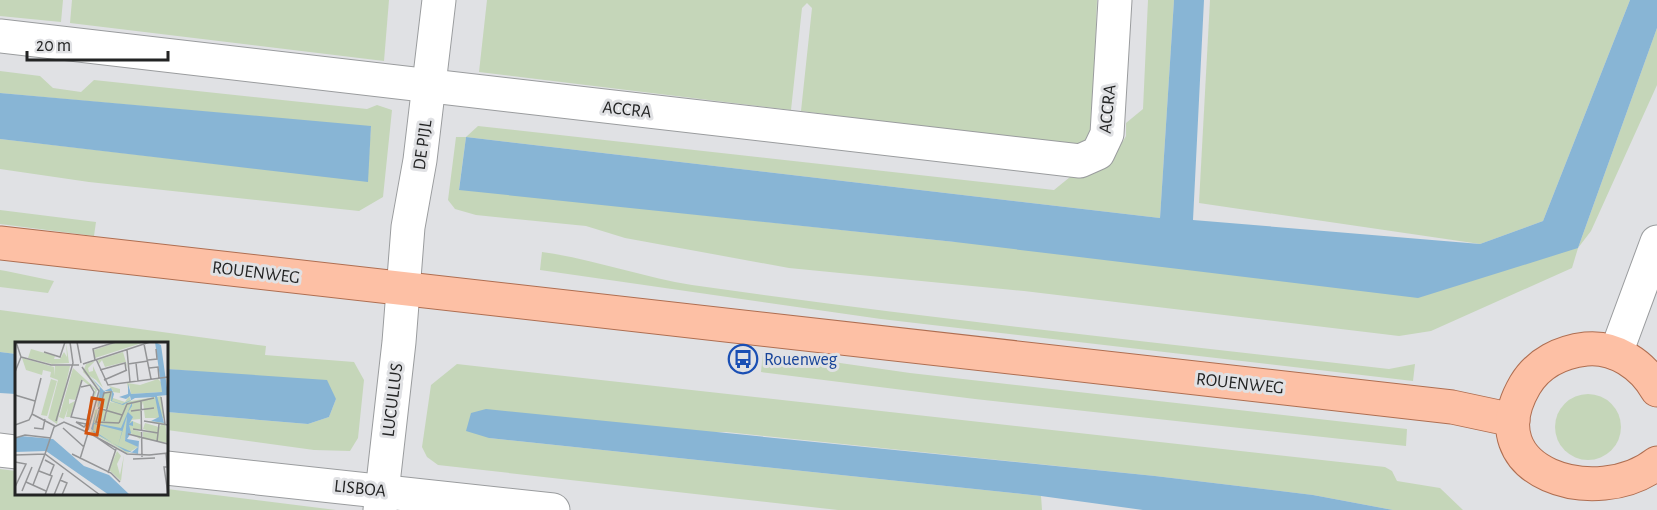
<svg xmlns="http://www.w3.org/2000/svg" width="1657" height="510" font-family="'Alegreya Sans',sans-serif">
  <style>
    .green { fill: #c5d6b9 }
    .water { fill: #88b5d5 }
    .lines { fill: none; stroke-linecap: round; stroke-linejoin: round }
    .minor-casing { stroke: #9a9c9e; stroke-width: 35 }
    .major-casing { stroke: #af6e51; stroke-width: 35 }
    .minor { stroke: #fff; stroke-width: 33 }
    .major { stroke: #fdc0a5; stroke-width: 33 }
    .labels { text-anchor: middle; stroke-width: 6; stroke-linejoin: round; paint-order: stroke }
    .street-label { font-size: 18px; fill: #232424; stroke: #e0e1e4 }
    .transit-label { font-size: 18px; fill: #164399; stroke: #e0e1e4; text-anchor: start }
    .inset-road { fill: none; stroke: #949597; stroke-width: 1.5 }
    .view { fill: #d4540e; fill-opacity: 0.15; stroke: #d4540e; stroke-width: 3 }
    .inset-edge { fill: none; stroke: #232424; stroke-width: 3 }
  </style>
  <rect width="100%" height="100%" fill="#e0e1e4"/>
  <g class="green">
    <polygon points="0,0 63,0 61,22 0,16"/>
    <polygon points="72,0 389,0 384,61 70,23"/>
    <polygon points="487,0 1097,0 1092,137 1083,145 1066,145 801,111 812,8 807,3 802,8 791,110 479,72"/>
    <polygon points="1148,0 1174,0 1160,218 466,137 459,189 955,242 1578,248 1657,28 1657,85 1591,231 1578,248 1572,268 1431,331 1399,336 1024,291 789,268 625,238 586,226 476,215 455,209 448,200 456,137 466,137 478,126 1054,190 1070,177 1095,173 1113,158 1126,136 1126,123 1143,109"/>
    <polygon points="1210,0 1630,0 1543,221 1480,244 1199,203"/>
    <polygon points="0,71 40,76 53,88 81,92 94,80 367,109 377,105 392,110 383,197 359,211 89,182 0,169 0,139 367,181 371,127 0,93"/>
    <polygon points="0,210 96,222 94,236 0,224"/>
    <path d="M542,252c51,7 100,25 150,33 232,33 464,58 697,84l26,-5 -2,17 -532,-62 -341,-49z"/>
    <polygon points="0,270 6,271 54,281 48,293 0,287"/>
    <polygon points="0,310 266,346 265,355 354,362 364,380 358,438 350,451 314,450 167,430 167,412 308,424 329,417 336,399 237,375 167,369 166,344 16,344 16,354 0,352"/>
    <polygon points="763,352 910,373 1407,429 1406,446 975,399 761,372"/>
    <polygon points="457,364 1385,467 1392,471 1397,481 1440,488 1463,510 1393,510 1313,495 1155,476 726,432 489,438 1041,496 1042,510 838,510 438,465 427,457 422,447 431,385"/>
    <circle cx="1588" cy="427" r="33"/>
    <polygon points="0,469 16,471 16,494 166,494 167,489 336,510 0,510"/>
  </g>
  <g class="water">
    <polygon points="1174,0 1204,0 1193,220 1480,244 1543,221 1630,0 1657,0 1657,28 1578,248 1418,298 955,242 459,190 466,137 1160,218"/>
    <polygon points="0,93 371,126 368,182 0,139"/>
    <polygon points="0,352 16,354 16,394 0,393"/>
    <polygon points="167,369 327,380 336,399 329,417 308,424 167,412"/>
    <polygon points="486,409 1155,476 1313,495 1393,510 1143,510 1041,496 489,438 466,431 471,413"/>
  </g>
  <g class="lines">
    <g class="minor-casing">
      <g id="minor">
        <polyline points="0,36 1080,161 1098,153 1107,134 1115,0"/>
        <polyline points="1616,353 1657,242"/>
        <polyline points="0,450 16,452"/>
        <polyline points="166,468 553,510"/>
        <polyline points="380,510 399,342 408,227 420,160 439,0"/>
      </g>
    </g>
    <g class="major-casing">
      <g id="major">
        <polyline points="0,243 1452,407 1513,420"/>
        <path d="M1657,390c-14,-25 -42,-44 -71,-41 -25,3 -48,14 -61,36 -52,89 73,125 132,78"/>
      </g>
    </g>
    <use href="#minor" class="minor"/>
    <use href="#major" class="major"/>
  </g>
  <defs>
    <g id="bus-ring" transform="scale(1.5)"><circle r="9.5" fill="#e0e1e4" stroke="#1a4fb4" stroke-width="1.5"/><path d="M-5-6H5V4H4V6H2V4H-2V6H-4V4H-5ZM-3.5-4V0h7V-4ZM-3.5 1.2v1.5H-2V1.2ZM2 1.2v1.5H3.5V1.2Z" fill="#1a4fb4"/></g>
  </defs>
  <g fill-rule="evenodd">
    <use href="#bus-ring" x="743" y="359"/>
  </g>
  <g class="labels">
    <g class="street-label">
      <text transform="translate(627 109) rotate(6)" y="6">ACCRA</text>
      <text transform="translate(1107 109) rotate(-84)" y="6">ACCRA</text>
      <text transform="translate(422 145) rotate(-82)" y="6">DE PIJL</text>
      <text transform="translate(256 272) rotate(7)" y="6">ROUENWEG</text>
      <text transform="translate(1240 383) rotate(6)" y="6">ROUENWEG</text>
      <text transform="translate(392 400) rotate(-83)" y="6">LUCULLUS</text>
      <text transform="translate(360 488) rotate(6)" y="6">LISBOA</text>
    </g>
    <g class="transit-label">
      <text x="764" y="365">Rouenweg</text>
    </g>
  </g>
  <g transform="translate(15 342)">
    <rect width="153" height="153" fill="#e0e1e4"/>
    <path d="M51,0l3,21 -17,1 -24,-6 3,-9 24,7 -1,3h6l4,-7 3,5zM103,0h27l-50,16 -1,-8zM108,10l5,17 -3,-7 -20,5 -3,-7 -3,4 -1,-4zM7,16l32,9v9l1,-10h15l-13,58 -9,-6 10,-38 -8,-3 1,-5 -8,-2 -1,5 -16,-5zM80,19l-7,7 1,4 4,-1v-5l10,22 -7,-8 -8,-5 12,13 -2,19 5,-15 10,-1 -4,-5 11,3v4l-7,-1v6l12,4 4,-6 2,5 30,-5 7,47 -25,-4v-7l13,1 -13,-4 2,-6 14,4 3,-3 -16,-3 18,1v-4h-19l-2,-16 -2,7 -10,2 10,-1 -1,9 -10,1 12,5v4h-11l10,3 -1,7 -13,-8 -2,9 13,7 -10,6 13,2 -14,-2 -36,-21 4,-22 3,-1 -3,13 5,-13 6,2 -1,9 5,-18 5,1 -5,-2 -3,8 -7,-2 4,-14 -5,14h-2l2,-19 -16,-16 3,-8zM58,26l24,22 -5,16 3,-16 -13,-10 -7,20 -6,-1v5l6,-3 -5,16h-4l2,-9 -4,11 -5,-2zM36,37l6,2 -10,35 -6,-1zM143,37l3,3v-3l1,13 -31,2 -2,-10v10l-2,-11 13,2zM102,109l4,5 -4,8 3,11 4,-20 -3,26 -12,-11z" fill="#c5d6b9"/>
    <path d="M140,0l6,3 7,50 -11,1 7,27 -13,-2 8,-4 -4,-20 -20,1 -12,7 -12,-4 1,-10h-7l-7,16 2,-19 -10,-12 14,15 7,-3 3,6 -2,7 10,3 9,-4 -1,-4 -4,3 -7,-2 9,-3v-10l3,10 31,-2zM117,60v4l-4,6 5,5 -4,7 4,-3v5l-4,-1 2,8 -4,6 12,2 -1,13 -13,-3 -34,-22 6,-20 -3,14 27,5zM112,74l-2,25 13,6 -6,5 -14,-6zM79,82l28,7 -4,15 -25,-14zM6,94l32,3 31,27 25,9 21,20h-21l-63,-44 -31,1v-14z" fill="#88b5d5" fill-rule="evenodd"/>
    <path class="inset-road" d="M62,0l4,21M129,2l7,35M112,8l3,32M29,10l16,5 5,-15M6,15l30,8h28M81,17l12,26 60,-8M80,18l-2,-11 23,-7M133,18l9,-1 -1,-10M121,21l2,18M68,22l67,-22M113,22l20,-3M67,25l17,24 -11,39M134,26l9,-1 1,11M85,28l25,-7 1,7M0,30l6,-15 -5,-15M26,36l-9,36 23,12M89,38l23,-10M66,45l9,-2 4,7 -7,28 -16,-3 11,-37M0,53l20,6M146,55l4,27M126,59l1,56M83,66l24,7M124,68l-8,1 23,-3M41,79l17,-58 -3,-21M89,79l7,-29 -7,1 -8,29 23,1M129,79l24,4M104,81l8,-19 27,-6M71,82l-10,-2 8,5 1,-1 2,-4v-2M0,83l14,-5 3,-6M19,86l9,1 2,-10M48,86l21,19M118,87l25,4M74,91l38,21 23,1M113,92l40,10M81,95l19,13M0,96l10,-3 26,3M142,100l2,-18M57,112l39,19 9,9M151,112l2,20M0,113l30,-1 9,-27 10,-5 25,11M134,113l19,-2M65,117l8,-26M118,117l22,-1M30,118l9,5 -4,10M0,120l11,2 -11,23M152,125h-3l4,27M24,129l13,5 -7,19M93,131l8,-24M45,138l7,3 -5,12M11,140l20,9M18,143l12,-31 55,41M7,149l10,-24M39,153l9,-22"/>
    <path class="view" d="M77,56l11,2 -6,35 -11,-2z"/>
    <rect width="153" height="153" class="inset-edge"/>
  </g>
  <path d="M27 51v9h141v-9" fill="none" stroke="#232424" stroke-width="3"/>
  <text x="36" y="51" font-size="18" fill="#232424" stroke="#e0e1e4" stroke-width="4.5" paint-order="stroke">20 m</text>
</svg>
